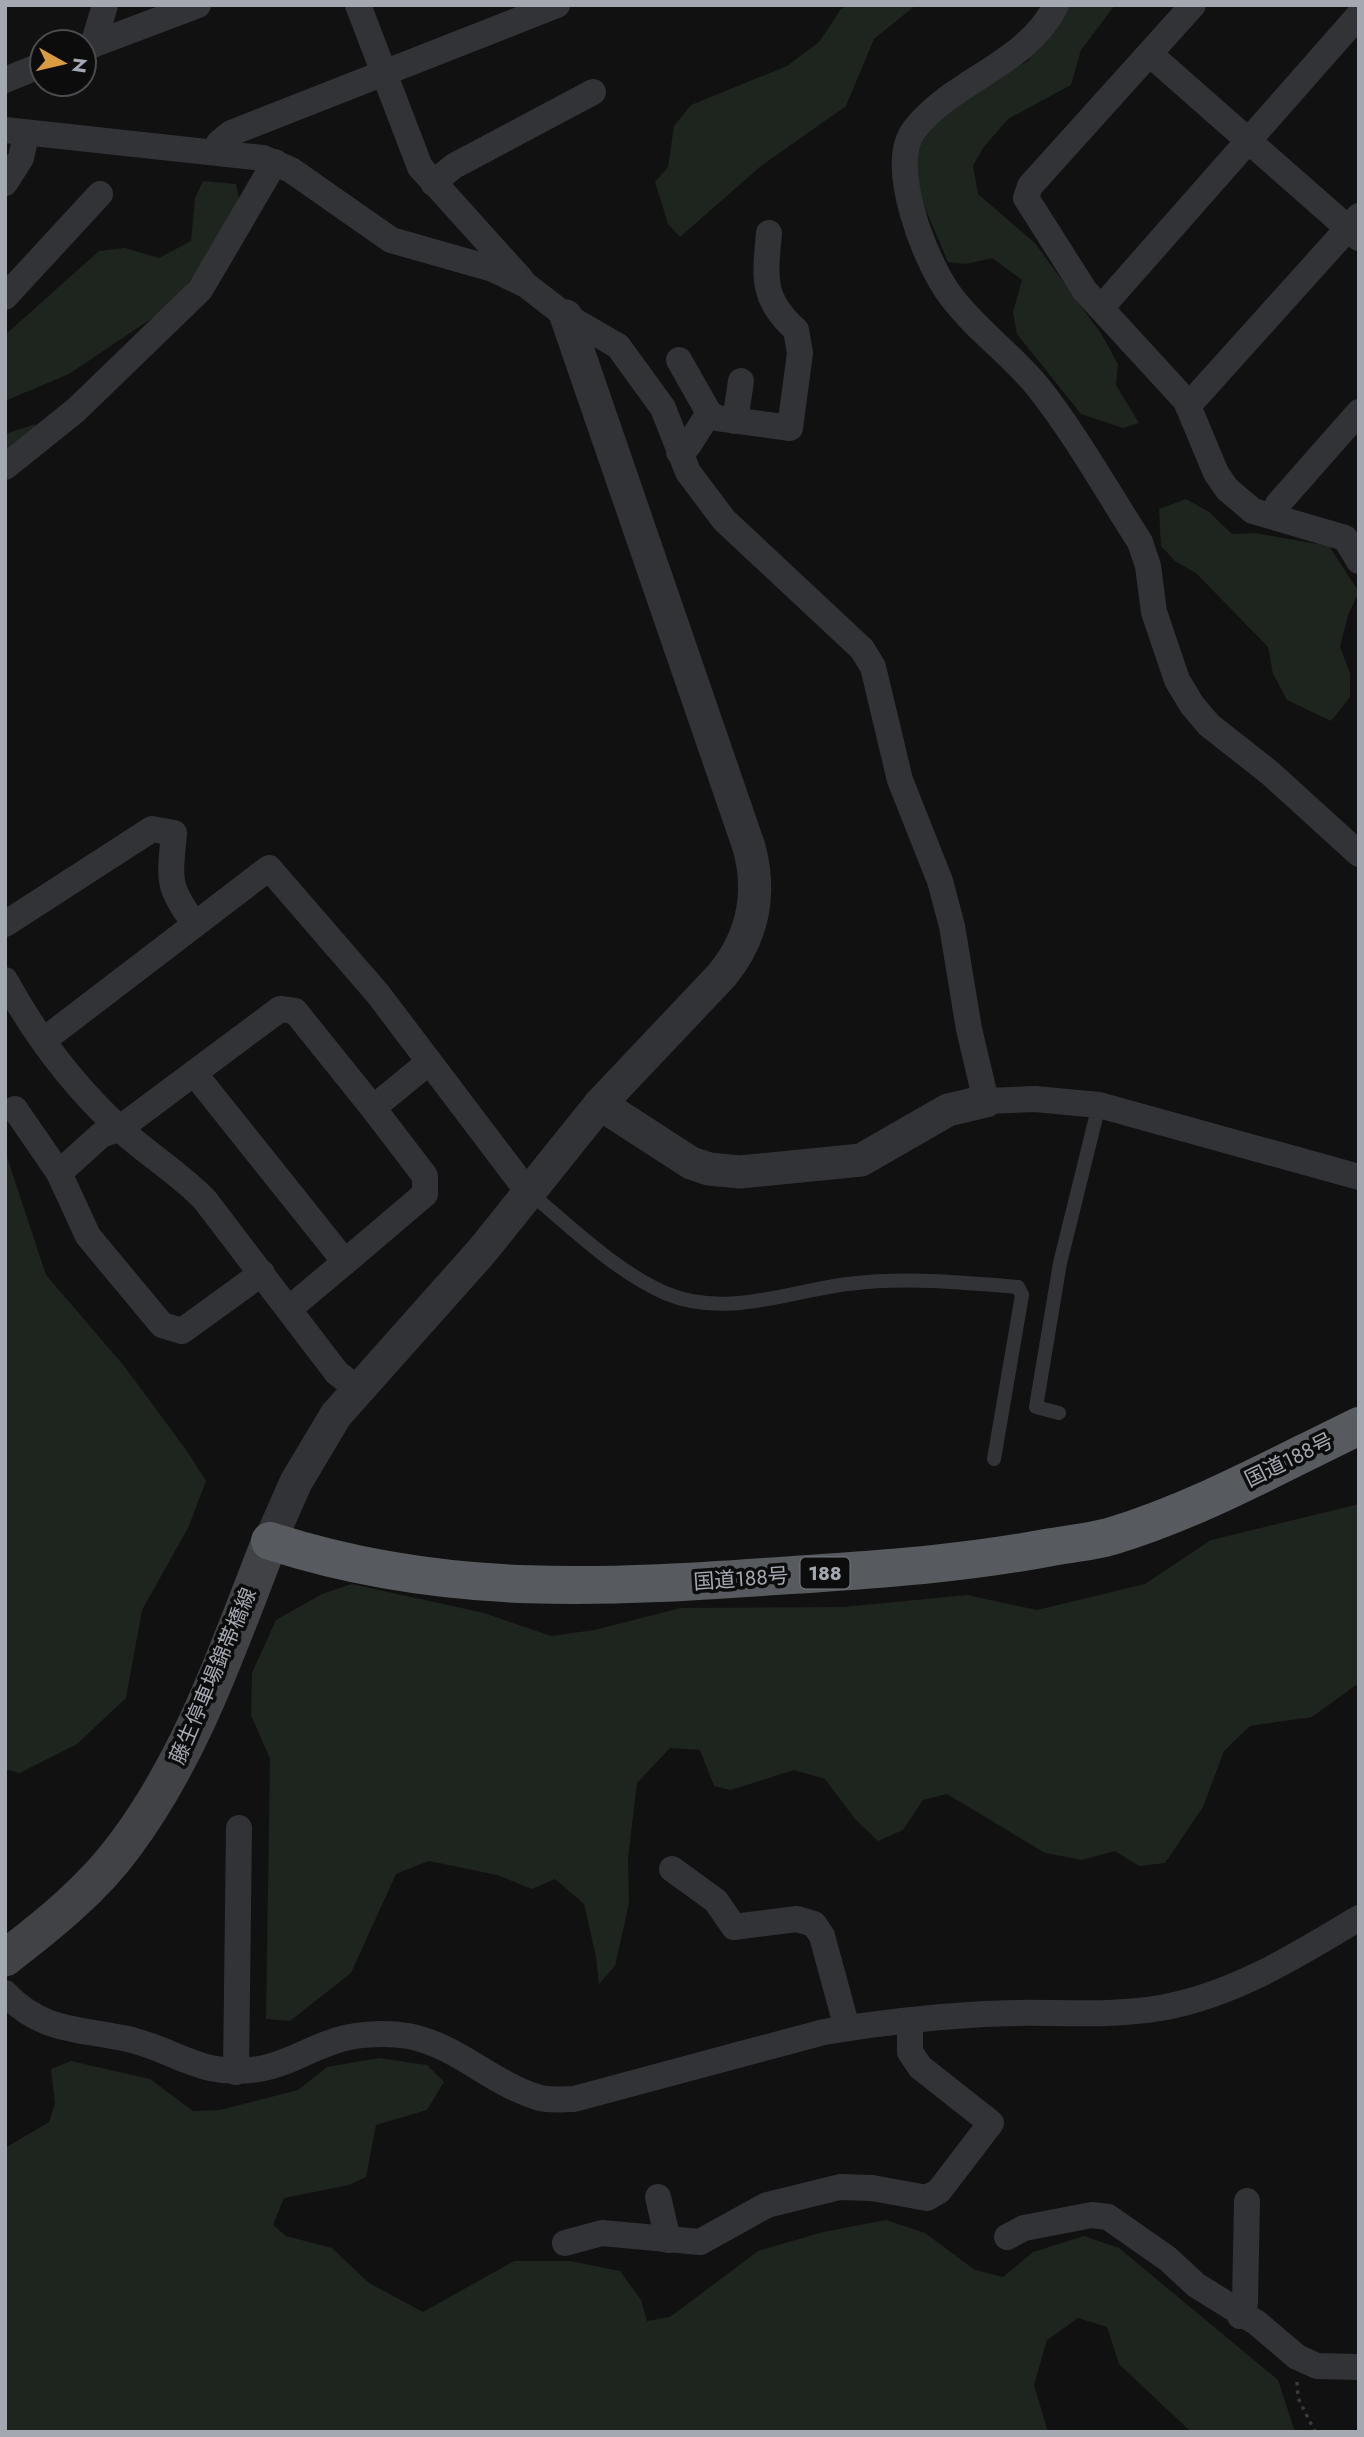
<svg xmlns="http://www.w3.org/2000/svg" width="1364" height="2437" font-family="Jost,'Noto Sans JP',sans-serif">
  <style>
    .green { fill: #1e241e }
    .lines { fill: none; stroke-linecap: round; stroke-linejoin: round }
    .path { stroke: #383a3d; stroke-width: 3.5; stroke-dasharray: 3.5 5; stroke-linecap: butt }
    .service { stroke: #323336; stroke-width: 14 }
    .minor { stroke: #323336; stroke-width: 26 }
    .tertiary { stroke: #323336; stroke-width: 33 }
    .secondary { stroke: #414246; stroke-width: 37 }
    .trunk { stroke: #575a5e; stroke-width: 38 }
    .labels { text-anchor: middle; stroke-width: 7; stroke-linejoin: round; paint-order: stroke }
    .shield { fill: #0c0c0d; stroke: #767a80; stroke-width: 2 }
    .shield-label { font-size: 19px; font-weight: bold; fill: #a4a9b1 }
    .street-label { font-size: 21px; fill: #a4a9b1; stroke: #0c0c0d }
  </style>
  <rect width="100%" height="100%" fill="#111112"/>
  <g class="green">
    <polygon points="847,5 916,5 874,39 846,106 761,166 680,237 668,224 655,182 668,167 674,126 691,105 787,66 819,42 841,9"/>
    <polygon points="1065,5 1115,5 1081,50 1071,85 1008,119 983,148 973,166 978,194 1035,243 1102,335 1118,364 1116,385 1139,423 1123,428 1081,414 1017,334 1013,312 1022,280 992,258 966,264 948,262 917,189 918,147 937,118 988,82 1028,61"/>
    <polygon points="203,181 236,184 240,204 204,261 173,304 69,374 5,401 5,335 99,251 125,248 159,258 191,241 195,198"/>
    <polygon points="36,424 25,443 5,454 5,434"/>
    <polygon points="1186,499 1209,512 1232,534 1255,533 1329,546 1359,592 1348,615 1340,647 1350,673 1350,697 1331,721 1287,700 1273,674 1268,647 1196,573 1175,561 1161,546 1159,509"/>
    <polygon points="5,1151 46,1275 124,1366 187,1451 206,1481 188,1528 142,1610 126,1698 77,1744 20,1773 5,1769"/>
    <polygon points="1359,1504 1359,1683 1312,1717 1250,1726 1224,1751 1203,1807 1165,1863 1139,1866 1115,1851 1082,1860 1045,1853 947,1794 923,1800 903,1830 878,1841 855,1819 825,1779 794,1770 731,1790 714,1786 700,1750 670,1748 637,1783 628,1859 629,1903 615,1966 599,1984 596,1957 584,1904 555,1879 532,1889 497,1875 429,1861 396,1874 351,1973 290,2021 266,2019 270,1759 251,1715 252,1673 276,1620 322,1594 352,1584 484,1613 551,1636 594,1630 681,1608 843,1607 967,1595 1037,1610 1145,1584 1211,1540"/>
    <polygon points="379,2058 427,2065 444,2082 427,2110 376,2125 366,2177 349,2185 284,2198 273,2225 286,2236 332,2248 369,2283 423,2312 514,2261 570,2261 620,2271 641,2300 647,2321 670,2317 758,2251 823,2232 886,2220 925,2233 975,2270 1003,2277 1033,2252 1084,2236 1119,2248 1278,2380 1295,2432 1191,2432 1119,2364 1107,2327 1078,2318 1047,2340 1034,2385 1048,2432 5,2432 5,2148 49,2122 55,2103 51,2069 71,2061 150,2079 193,2111 220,2110 298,2090 327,2067"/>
  </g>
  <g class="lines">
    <polyline class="path" points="1297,2382 1298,2398 1315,2432"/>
    <g class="service">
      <path d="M529,1192c43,36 85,78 136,101 61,26 123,-2 183,-9 57,-7 112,-2 170,3l4,8 -28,164"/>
      <polyline points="1059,1413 1036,1407 1060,1263 1099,1105"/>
    </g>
    <g class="minor">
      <polyline points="358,5 420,167 521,279"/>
      <path d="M1056,5c-28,59 -104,75 -142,125 -27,36 12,133 36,165 25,34 61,59 88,92 38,48 69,104 102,155l8,24 6,46 23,68 15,25 17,20 61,48 89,81"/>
      <polyline points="1193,5 1030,186 1026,198 1085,291 1186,401 1216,473 1227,489 1253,511 1345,538 1359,561"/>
      <polyline points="93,45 105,5"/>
      <polyline points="84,48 198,5"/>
      <polyline points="1151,55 1359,238"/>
      <polyline points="5,80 42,65"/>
      <polyline points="5,130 263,158 291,170 391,240 493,269 526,285 566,316 618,346 663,408 688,472 724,520 862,649 873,667 900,780 940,881 952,926 969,1029 986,1101 1035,1099 1099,1105 1359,1177"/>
      <polyline points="214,152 219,143 231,133 557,5"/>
      <polyline points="5,183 21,158 26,135"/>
      <polyline points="433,183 454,166 593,92"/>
      <polyline points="5,297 100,194"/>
      <polyline points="1101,308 1359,15"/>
      <path d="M679,360l30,53 8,5 73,10 10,-75 -4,-23c-35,-31 -31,-53 -27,-97"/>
      <polyline points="1188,406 1359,216"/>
      <polyline points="735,421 741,381"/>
      <polyline points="679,452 688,446 709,413"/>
      <polyline points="5,467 76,410 200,290 275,162"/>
      <polyline points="1274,516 1278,504 1359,412"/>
      <path d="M5,924l147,-95 22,4c-4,46 -8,52 20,90"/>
      <path d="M5,980c29,53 69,106 114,148 28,26 60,45 86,72l132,173 20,15"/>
      <polyline points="44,1040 269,868 378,994 528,1192"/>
      <polyline points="194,1073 345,1262 289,1309"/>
      <polyline points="15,1109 59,1173"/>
      <polyline points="345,1262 425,1194 425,1176 373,1108 429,1062"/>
      <polyline points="262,1273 182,1331 162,1325 88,1236 59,1173 101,1135 119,1129 280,1009 295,1011 373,1108"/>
      <polyline points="672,1869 716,1901 734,1927 797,1919 814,1924 822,1936 847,2028"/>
      <path d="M5,1993c39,41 77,35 127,47 49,13 71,38 127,29 25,-4 47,-18 70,-26 22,-9 55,-11 79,-7 49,9 83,47 129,61 11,4 26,2 37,2l250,-67c53,-9 107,-15 160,-18 59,-4 118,4 176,-6 72,-12 138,-53 199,-90"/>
      <polyline points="236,2072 239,1828"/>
      <polyline points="658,2197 668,2240"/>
      <polyline points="1007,2237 1024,2228 1092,2215 1108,2217 1168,2259 1196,2285 1257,2323 1297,2357 1317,2366 1359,2367"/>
      <polyline points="565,2243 602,2233 700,2242 767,2205 840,2187 872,2188 927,2198 939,2191 991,2123 920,2067 910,2052 910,2022"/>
      <polyline points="1240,2316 1245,2303 1247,2201"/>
    </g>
    <g class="tertiary">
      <polyline points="600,1104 691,1163 709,1169 740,1172 861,1160 948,1110 986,1101"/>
      <path d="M270,1541l26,-59 40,-67 146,-164 118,-147 122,-129c31,-38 40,-80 27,-128l-183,-531"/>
    </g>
    <path class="secondary" d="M5,1958c43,-33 88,-69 120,-113 68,-91 104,-200 145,-304"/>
    <path class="trunk" d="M270,1541c188,61 359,45 552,32 75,-5 149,-11 224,-25 21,-4 45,-6 66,-12 86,-26 166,-71 247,-110"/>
  </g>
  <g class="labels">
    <rect class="shield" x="800.5" y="1557.5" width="49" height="31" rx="5"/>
    <g class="shield-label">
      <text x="825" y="1580">188</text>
    </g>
    <g class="street-label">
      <text transform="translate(1289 1460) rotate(-26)" y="7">国道188号</text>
      <text transform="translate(741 1579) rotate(-4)" y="7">国道188号</text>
      <text transform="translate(213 1676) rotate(-67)" y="7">藤生停車場錦帯橋線</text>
    </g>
  </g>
  <rect width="1364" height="2437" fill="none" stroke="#a4a9b1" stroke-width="14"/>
  <g transform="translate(63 63) rotate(98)"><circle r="33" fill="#0c0c0d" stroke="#494b4f" stroke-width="2"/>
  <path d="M0-5L12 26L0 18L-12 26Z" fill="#da9a41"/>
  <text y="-10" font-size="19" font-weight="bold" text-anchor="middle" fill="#a4a9b1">N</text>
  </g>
</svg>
